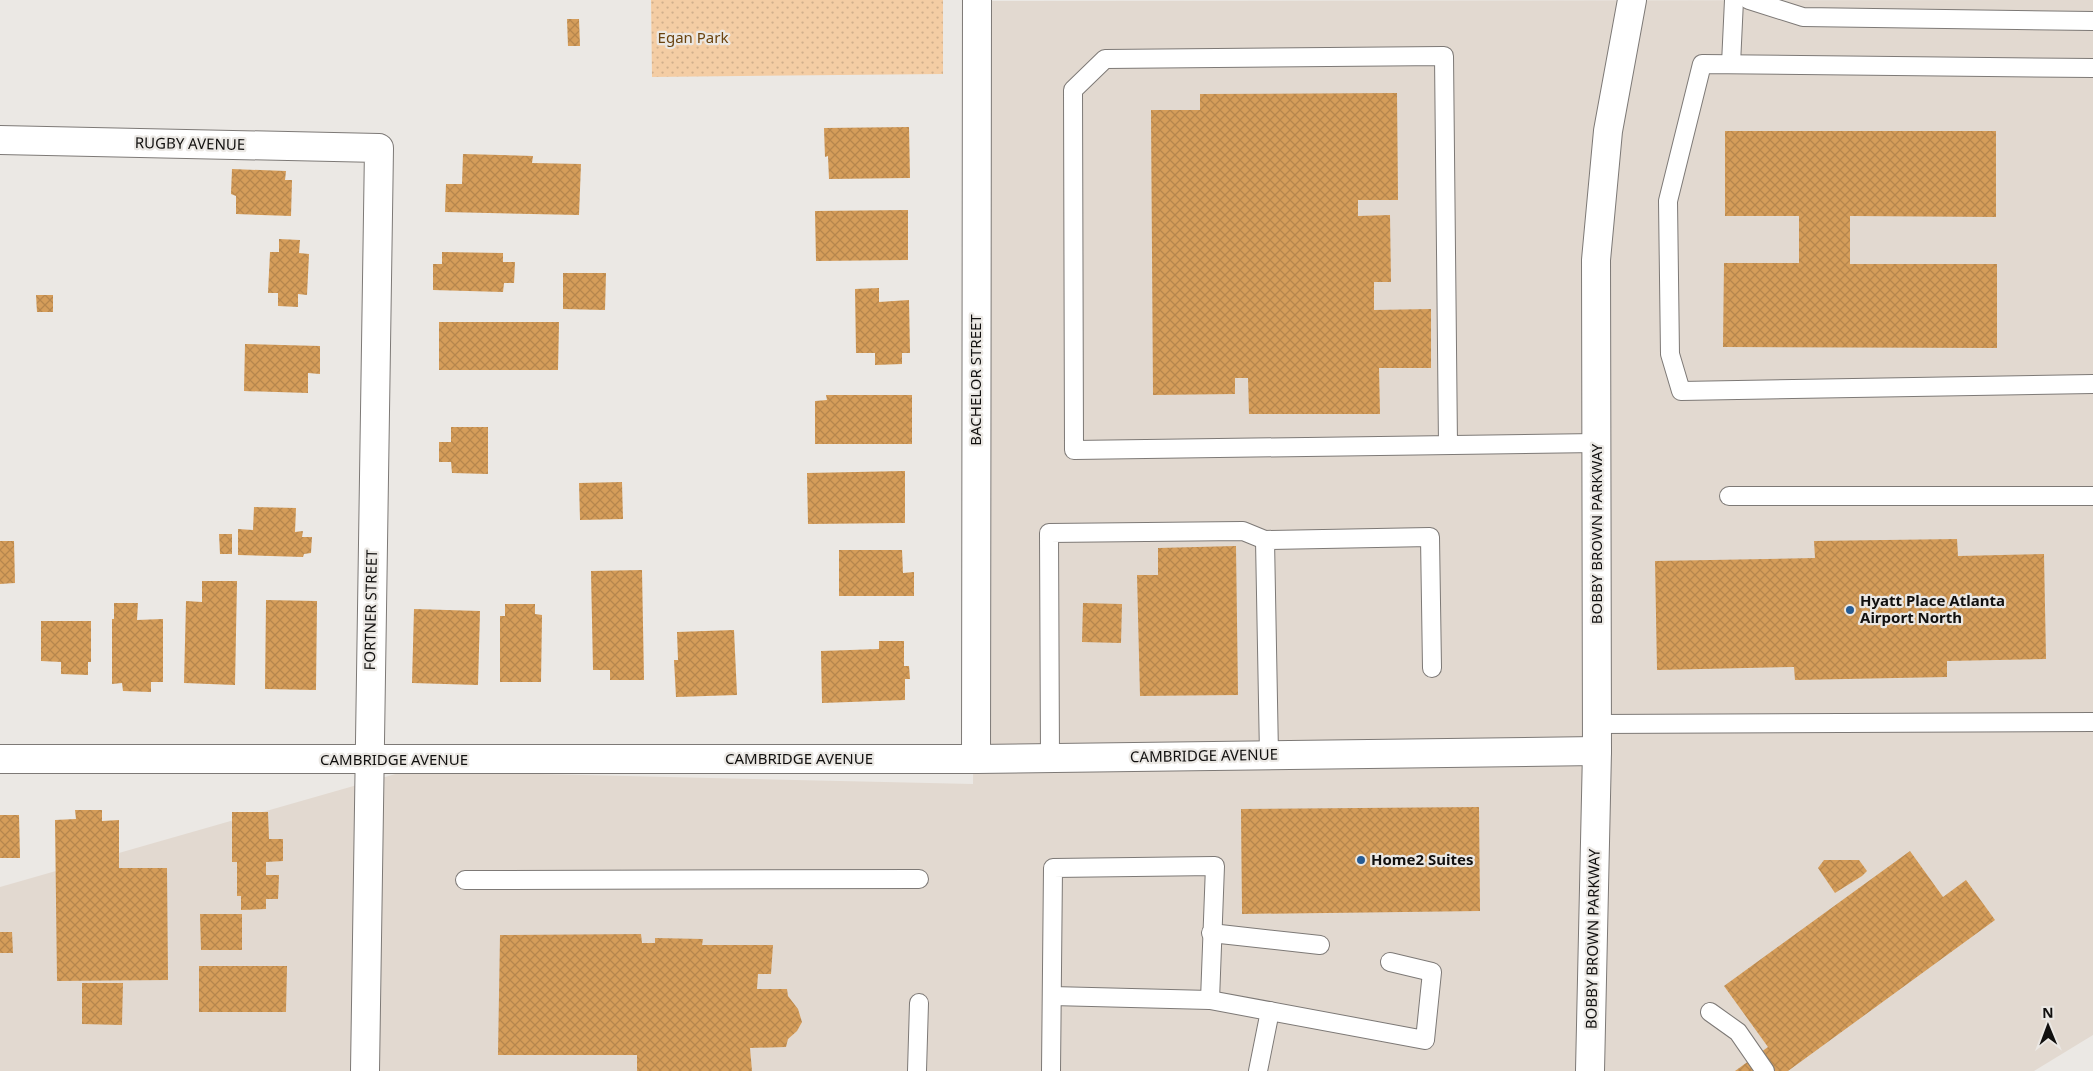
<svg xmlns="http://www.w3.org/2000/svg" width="2093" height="1071" font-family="'Noto Sans',sans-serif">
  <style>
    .built { fill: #e2d9d0 }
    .park { fill: url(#park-dots) }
    .building { fill: url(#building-cross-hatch) }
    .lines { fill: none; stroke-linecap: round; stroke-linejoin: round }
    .service-casing { stroke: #7d7976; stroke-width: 20 }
    .minor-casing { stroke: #7d7976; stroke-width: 30 }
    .secondary-casing { stroke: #7d7976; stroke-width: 30 }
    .service { stroke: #fff; stroke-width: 18 }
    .minor { stroke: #fff; stroke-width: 28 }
    .secondary { stroke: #fff; stroke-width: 28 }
    .poi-dot { fill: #265c95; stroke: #ebe8e4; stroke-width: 2 }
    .labels { text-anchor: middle; stroke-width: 4.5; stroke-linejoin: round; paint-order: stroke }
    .park-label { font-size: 15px; fill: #6a430f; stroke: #ebe8e4 }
    .street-label { font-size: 15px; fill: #11100f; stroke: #ebe8e4 }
    .poi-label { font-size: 15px; font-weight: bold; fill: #11100f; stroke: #ebe8e4; text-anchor: start }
  </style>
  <defs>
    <pattern id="park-dots" width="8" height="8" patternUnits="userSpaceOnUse" patternTransform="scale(1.25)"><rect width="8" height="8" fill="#f4cda4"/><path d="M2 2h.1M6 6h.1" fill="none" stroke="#d0af8c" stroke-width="1.8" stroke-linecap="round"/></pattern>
    <pattern id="building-cross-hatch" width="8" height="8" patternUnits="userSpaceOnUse" patternTransform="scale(1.25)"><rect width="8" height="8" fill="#d59d5a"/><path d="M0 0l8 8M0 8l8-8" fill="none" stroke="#b6864d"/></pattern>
  </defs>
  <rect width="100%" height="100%" fill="#ebe8e4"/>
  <polygon class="built" points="2093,0 2093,1035 2034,1071 0,1071 0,887 406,771 973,784 982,1"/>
  <polygon class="park" points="651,0 943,0 943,74 652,77"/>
  <g class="building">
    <polygon points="567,19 579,19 580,46 568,46"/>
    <polygon points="1397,93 1398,200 1358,200 1358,216 1390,215 1391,282 1374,282 1374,310 1431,309 1431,368 1379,368 1380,414 1249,414 1248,378 1235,378 1235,394 1153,395 1151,110 1200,110 1200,94"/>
    <polygon points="909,127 910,178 829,179 828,156 825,157 824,128"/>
    <polygon points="1725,131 1996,131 1996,217 1850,216 1850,264 1997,264 1997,348 1723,347 1724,263 1799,263 1799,216 1725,216"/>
    <polygon points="463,154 533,156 532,163 581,164 579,215 445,212 446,184 462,184"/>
    <polygon points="232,169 286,171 285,180 292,180 291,216 236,214 236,196 231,194"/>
    <polygon points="908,210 908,260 816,261 815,211"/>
    <polygon points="279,239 300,240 299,253 309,254 307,295 298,294 298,307 278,306 278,293 268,293 270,252 279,252"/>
    <polygon points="442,252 503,253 503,262 515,262 514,283 504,283 503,292 433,290 433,264 442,264"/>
    <polygon points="563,273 606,273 605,310 563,309"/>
    <polygon points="879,288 879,302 909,300 910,353 902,353 902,364 875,365 875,353 856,353 855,289"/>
    <polygon points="36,295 53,295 53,312 37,312"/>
    <polygon points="439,322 559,322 558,370 439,370"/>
    <polygon points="245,344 320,346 320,374 308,373 308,393 244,391"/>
    <polygon points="826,395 912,395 912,444 815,444 815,401 827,400"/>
    <polygon points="451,427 488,427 488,474 452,473 451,462 439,462 439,442 451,442"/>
    <polygon points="905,471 905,523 808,524 807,473"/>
    <polygon points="622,482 623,519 580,520 579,483"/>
    <polygon points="254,507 296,508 295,532 303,531 302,537 312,537 311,553 304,554 303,557 238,555 238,529 253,530"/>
    <polygon points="219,534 232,534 232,554 220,554"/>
    <polygon points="1957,539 1958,556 2044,554 2046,659 1947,661 1947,677 1795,680 1794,667 1657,670 1655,561 1815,558 1814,541"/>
    <polygon points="0,541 14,541 15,583 0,584"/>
    <polygon points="1236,546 1238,695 1140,696 1137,575 1158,575 1158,548"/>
    <polygon points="839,550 902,550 903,573 914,572 914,596 839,596"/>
    <polygon points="642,570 644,680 610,680 610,670 593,670 591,571"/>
    <polygon points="202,581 237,581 235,685 184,683 186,601 202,602"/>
    <polygon points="266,600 317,601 316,690 265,689"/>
    <polygon points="114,603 138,603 137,620 163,619 163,682 151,682 151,692 123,691 122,683 112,684 112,619 114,619"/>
    <polygon points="1083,603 1122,604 1121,643 1082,642"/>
    <polygon points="505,604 535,604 535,614 542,615 541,682 500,682 500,616 505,616"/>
    <polygon points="414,609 480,611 478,685 412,683"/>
    <polygon points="41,621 91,621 91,662 88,662 88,675 61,674 61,662 41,661"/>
    <polygon points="734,630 737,695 676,697 674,660 678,660 677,632"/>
    <polygon points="879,641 904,641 904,666 909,666 910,679 905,679 905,700 822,703 821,651 879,649"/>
    <polygon points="1479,807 1480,911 1242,914 1241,809"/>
    <polygon points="75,810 102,810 102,821 119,820 119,868 167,868 168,980 57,981 55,820 76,819"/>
    <polygon points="232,812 268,812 269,839 283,839 283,861 266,862 266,875 279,875 278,899 266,899 266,909 241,910 241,896 237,896 237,862 232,862"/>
    <polygon points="0,815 19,815 20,858 0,858"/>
    <polygon points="1910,851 1943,897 1966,880 1995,920 1788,1071 1735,1071 1768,1047 1724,986"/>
    <polygon points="1824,860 1859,860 1867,871 1862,876 1835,893 1818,868"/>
    <polygon points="200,914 242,914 242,950 201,950"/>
    <polygon points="0,932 12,932 13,953 0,953"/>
    <polygon points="641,934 642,943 655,943 655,938 703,939 702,945 773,945 771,974 758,974 757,989 787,989 788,996 798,1009 802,1022 797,1031 788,1039 786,1047 750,1048 752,1071 637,1071 637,1055 498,1055 500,935"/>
    <polygon points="199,966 287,966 286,1012 199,1012"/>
    <polygon points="82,983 123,983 122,1025 82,1024"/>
  </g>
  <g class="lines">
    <g class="service-casing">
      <g id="service">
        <polyline points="1749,0 1803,17 2093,21"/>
        <polyline points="1731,64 1734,0"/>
        <polyline points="2093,68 1702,64 1668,201 1670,354 1681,391 2093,384"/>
        <polyline points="1448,445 1444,56 1105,59 1073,90 1074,450 1597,443"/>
        <polyline points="1729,496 2093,496"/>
        <polyline points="1597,724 2093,722"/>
        <polyline points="1269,755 1265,540 1430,537 1432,668"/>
        <polyline points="1050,759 1049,533 1243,531 1265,540"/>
        <polyline points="465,880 919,879"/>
        <polyline points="1211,933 1320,945"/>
        <polyline points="1052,996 1210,1000 1425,1040 1432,972 1390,962"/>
        <polyline points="1710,1012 1738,1032 1765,1071"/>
        <polyline points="917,1071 919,1003"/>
        <polyline points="1051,1071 1053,868 1215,866 1210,1000"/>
        <polyline points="1258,1071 1270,1011"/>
      </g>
    </g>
    <g class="minor-casing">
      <g id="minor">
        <polyline points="0,140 379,148 365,1071"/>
        <polyline points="0,759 976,759 1597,751"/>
        <polyline points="976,759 977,0"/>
      </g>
    </g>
    <g class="secondary-casing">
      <polyline id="secondary" points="1590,1071 1597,751 1596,260 1608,131 1632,0"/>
    </g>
    <use href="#service" class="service"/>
    <use href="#minor" class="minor"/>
    <use href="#secondary" class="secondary"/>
  </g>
  <g class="poi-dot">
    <circle cx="1850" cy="610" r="5"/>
    <circle cx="1361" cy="860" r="5"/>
  </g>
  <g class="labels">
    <g class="park-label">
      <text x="693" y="43">Egan Park</text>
    </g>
    <g class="street-label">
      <text transform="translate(190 144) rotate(1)" y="5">RUGBY AVENUE</text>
      <text transform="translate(976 380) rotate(-90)" y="5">BACHELOR STREET</text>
      <text transform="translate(1597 534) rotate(-90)" y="5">BOBBY BROWN PARKWAY</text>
      <text transform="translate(371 610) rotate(-89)" y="5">FORTNER STREET</text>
      <text transform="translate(1204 756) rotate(-1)" y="5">CAMBRIDGE AVENUE</text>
      <text x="799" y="764">CAMBRIDGE AVENUE</text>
      <text x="394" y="765">CAMBRIDGE AVENUE</text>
      <text transform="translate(1593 939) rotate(-89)" y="5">BOBBY BROWN PARKWAY</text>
    </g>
    <g class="poi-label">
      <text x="1860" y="606">Hyatt Place Atlanta<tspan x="1860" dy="17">Airport North</tspan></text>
      <text x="1371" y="865">Home2 Suites</text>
    </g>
  </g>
  <g transform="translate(2048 1026) rotate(359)" stroke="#ebe8e4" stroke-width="4" paint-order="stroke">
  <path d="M0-4L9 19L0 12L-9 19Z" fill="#11100f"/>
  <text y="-8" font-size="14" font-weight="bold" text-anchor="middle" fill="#11100f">N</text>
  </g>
</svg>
